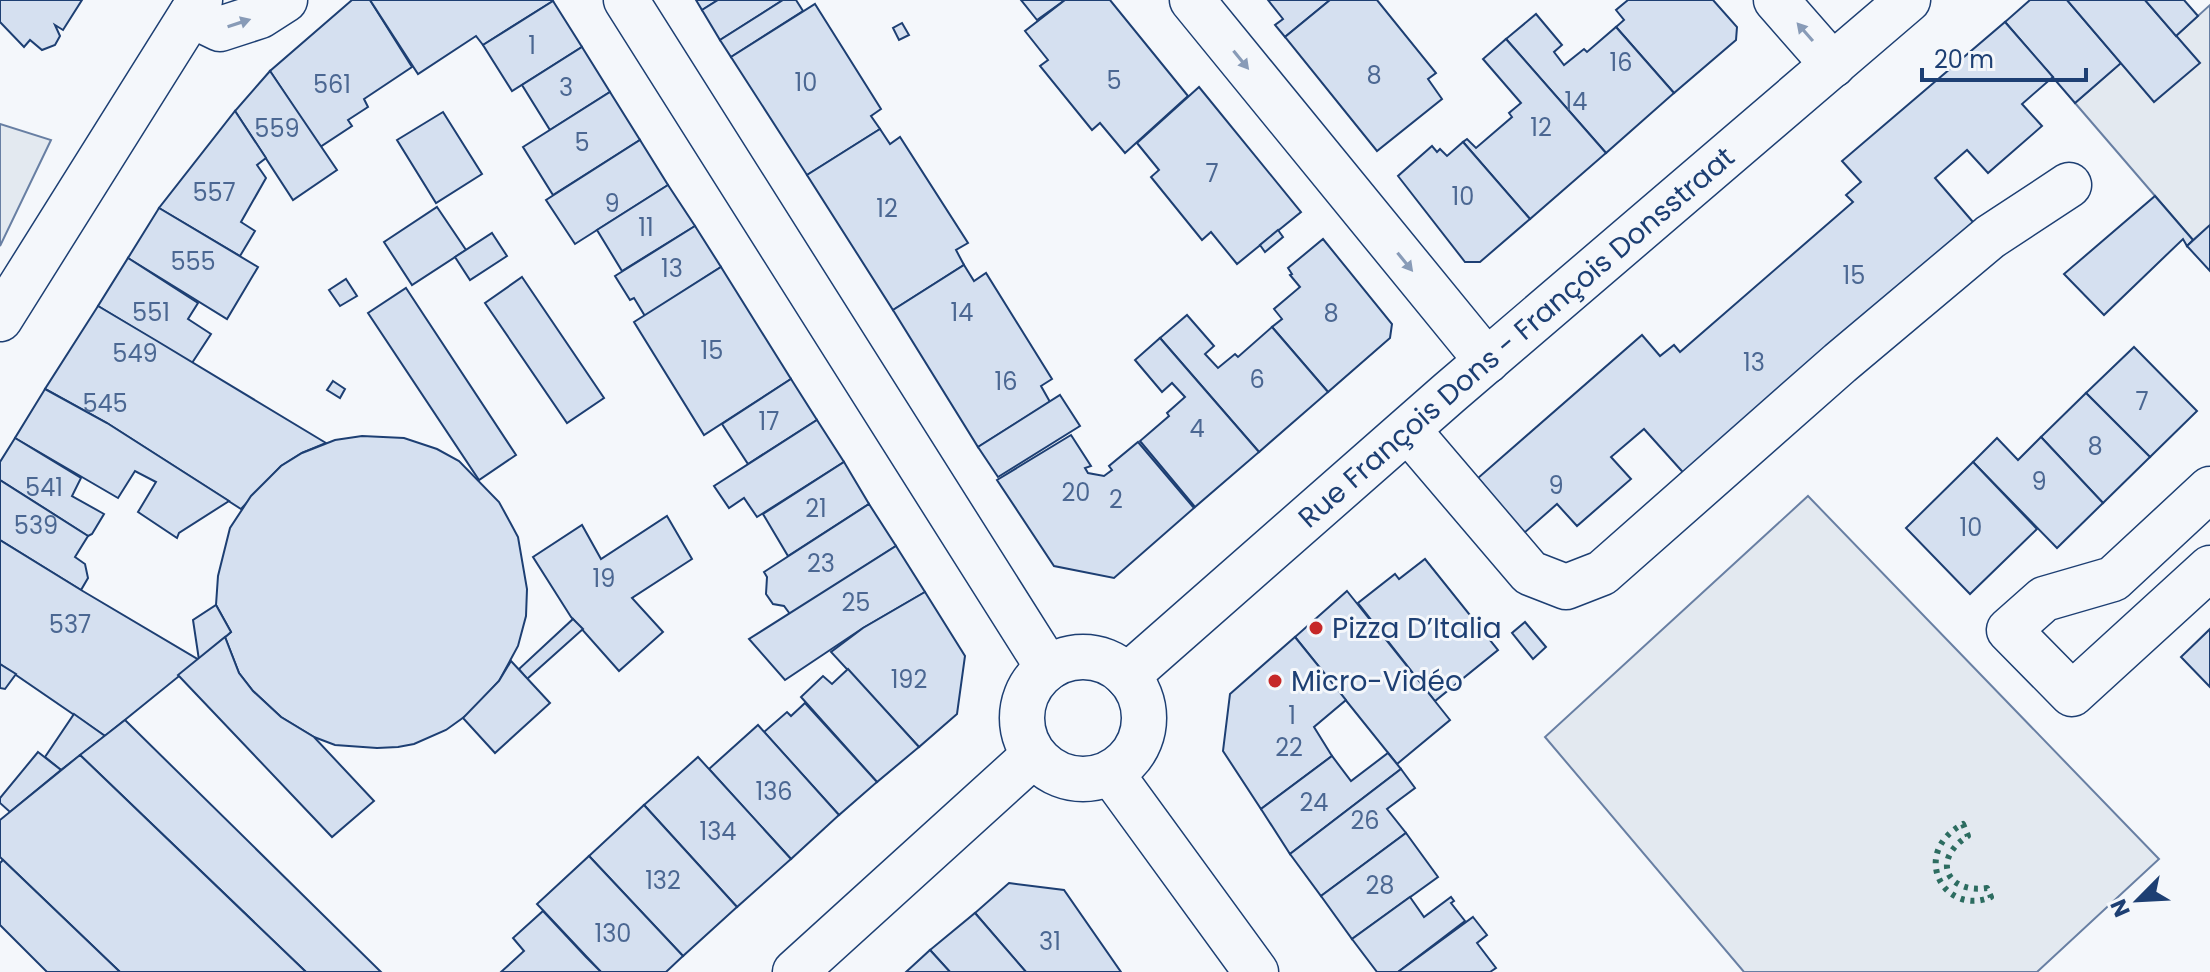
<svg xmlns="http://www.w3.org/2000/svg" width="2210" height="972" font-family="Poppins,sans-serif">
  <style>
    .green { fill: #e3e9f0; stroke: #687fa3; stroke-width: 2 }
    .building { fill: #d5e0f0; stroke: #1d3f73; stroke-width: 2 }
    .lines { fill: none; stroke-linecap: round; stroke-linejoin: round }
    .minor-casing { stroke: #1d3f73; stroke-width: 47 }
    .minor { stroke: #f4f7fb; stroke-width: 44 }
    .hedge { stroke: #2c6c60; stroke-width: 6; stroke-dasharray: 4 6; stroke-linecap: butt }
    .oneway { fill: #889bb7 }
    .poi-dot { fill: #c62828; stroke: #f4f7fb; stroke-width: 3 }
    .labels { text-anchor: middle; stroke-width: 6; stroke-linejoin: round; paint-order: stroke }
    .number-label { font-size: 24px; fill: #4b6792 }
    .street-label { font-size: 28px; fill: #1d3f73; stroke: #f4f7fb }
    .poi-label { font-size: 28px; fill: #1d3f73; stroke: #f4f7fb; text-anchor: start }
  </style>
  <rect width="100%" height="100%" fill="#f4f7fb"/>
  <g class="green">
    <polygon points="2210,5 2210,225 2193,240 2075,103 2121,63 2176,36"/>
    <polygon points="0,124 51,140 0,246"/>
    <polygon points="1808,496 2159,859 2037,972 1744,972 1545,737"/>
  </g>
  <g class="building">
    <polygon points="0,0 82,0 63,30 55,25 60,36 55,45 42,50 30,40 24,47 0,22"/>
    <polygon points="352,0 370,0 412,67 364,99 368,107 348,120 352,126 320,147 270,71"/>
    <polygon points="370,0 552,0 553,1 483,45 476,36 418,74"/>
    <polygon points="696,0 718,0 702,10"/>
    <polygon points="718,0 783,0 720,40 702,10"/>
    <polygon points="783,0 796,0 803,11 731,57 720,40"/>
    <polygon points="1021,0 1065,0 1037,20"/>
    <polygon points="1065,0 1110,0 1188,96 1125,153 1100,123 1092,130 1040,66 1048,60 1025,31"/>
    <polygon points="1268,0 1330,0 1285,37 1275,25 1283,19"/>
    <polygon points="1330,0 1377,0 1436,73 1428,79 1442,99 1377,151 1285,37"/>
    <polygon points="1628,0 1713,0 1737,27 1736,40 1674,93 1616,27 1624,20 1616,10"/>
    <polygon points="2030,0 2067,0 2121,63 2075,103 2005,22"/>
    <polygon points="2067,0 2145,0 2200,63 2154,102"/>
    <polygon points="2145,0 2184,0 2198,16 2176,36"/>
    <polygon points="553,1 582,47 512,91 483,45"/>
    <polygon points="815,4 881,109 871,116 880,129 807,175 731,57"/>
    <polygon points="1536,14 1562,45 1554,52 1564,65 1584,49 1587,52 1616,27 1674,93 1606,153 1506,39"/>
    <polygon points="2005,22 2053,77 2022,104 2042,126 1988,173 1967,150 1935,178 1979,229 1689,479 1644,429 1611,457 1631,479 1577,526 1557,504 1524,533 1478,478 1642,335 1660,356 1674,345 1680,352 1853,202 1846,195 1861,182 1842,161"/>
    <polygon points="902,23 909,35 899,40 893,28"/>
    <polygon points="1506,39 1606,153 1530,219 1463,142 1467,139 1476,148 1512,117 1509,113 1521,103 1483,59"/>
    <polygon points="582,47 610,92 550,130 522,85"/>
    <polygon points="270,71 337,170 293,200 235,111"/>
    <polygon points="1199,87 1301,212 1237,264 1211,232 1202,240 1151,177 1159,170 1137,143"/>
    <polygon points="610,92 640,140 553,195 523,147"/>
    <polygon points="235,111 266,158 257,165 266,178 241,222 255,231 240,256 159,208"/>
    <polygon points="443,112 482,174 436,203 397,140"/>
    <polygon points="880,129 890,144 900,137 968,243 956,250 964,265 893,310 807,175"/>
    <polygon points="640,140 668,185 575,244 546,200"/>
    <polygon points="1463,142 1530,219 1480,262 1465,262 1398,176 1432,146 1437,152 1440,149 1447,156"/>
    <polygon points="668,185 695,226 622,271 597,230"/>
    <polygon points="2155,196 2193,240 2187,246 2183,239 2104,315 2064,274"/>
    <polygon points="437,207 466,250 412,285 384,242"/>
    <polygon points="159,208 258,267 227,319 128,258"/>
    <polygon points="2210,225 2210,271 2187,246"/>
    <polygon points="695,226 721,267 645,316 634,298 630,300 615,276"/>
    <polygon points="1278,230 1283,237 1265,252 1260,245"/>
    <polygon points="492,233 507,256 470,280 455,257"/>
    <polygon points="1323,239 1392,324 1390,338 1328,392 1272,327 1282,319 1274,309 1300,287 1290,275 1292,274 1288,268"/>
    <polygon points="128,258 198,303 188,319 211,334 192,363 98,306"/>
    <polygon points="964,265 974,281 986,273 1052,379 1041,386 1050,402 978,447 893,310"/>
    <polygon points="721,267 791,379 704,435 634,322"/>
    <polygon points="522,277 604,398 567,423 485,303"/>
    <polygon points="346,279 357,296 340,306 329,290"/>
    <polygon points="406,288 516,455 479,480 368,313"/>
    <polygon points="98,306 157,341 326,443 302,453 281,466 241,509 107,423 45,389"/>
    <polygon points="1187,315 1214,346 1205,354 1218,368 1235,354 1238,357 1272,327 1328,392 1259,452 1160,338"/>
    <polygon points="1160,338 1259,452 1195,507 1140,441 1169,416 1167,413 1185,397 1172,383 1162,392 1135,360"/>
    <polygon points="2134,347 2197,411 2150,457 2086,393"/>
    <polygon points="791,379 817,420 748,464 722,424"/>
    <polygon points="333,381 345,389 340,398 327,390"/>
    <polygon points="45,389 107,423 229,501 179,533 177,538 138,512 156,482 135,471 118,498 15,438"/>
    <polygon points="2086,393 2150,457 2103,503 2041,437"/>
    <polygon points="1060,395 1080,426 998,477 978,447"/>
    <polygon points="817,420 844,462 757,517 744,498 729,508 714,486"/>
    <polygon points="1071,435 1091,466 1085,468 1088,473 1104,476 1112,470 1109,466 1138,442 1194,508 1114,578 1054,566 997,480"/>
    <polygon points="362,436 404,438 437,449 459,461 499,502 511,524 518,537 527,589 526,616 518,646 499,681 471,712 446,730 414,744 398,747 377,748 335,745 314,737 281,717 253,691 239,673 225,637 231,632 216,605 218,576 230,528 251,496 281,466 302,453 335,440"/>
    <polygon points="2041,437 2103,503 2057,548 1973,462 1997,438 2018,460"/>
    <polygon points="15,438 81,478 72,496 104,514 92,534 88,536 0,480 0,462"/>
    <polygon points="844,462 869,504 788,556 763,514"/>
    <polygon points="1973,462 2037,529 1970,594 1906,528"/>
    <polygon points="0,480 88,536 75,557 85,564 88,578 81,590 0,540"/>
    <polygon points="869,504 896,546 790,614 784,606 773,604 766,594 767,577 764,572"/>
    <polygon points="667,516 692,559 632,598 663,632 619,671 571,617 533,557 582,525 601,559"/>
    <polygon points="0,540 81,590 199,660 105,736 0,664"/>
    <polygon points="896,546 925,592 863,628 785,680 749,639"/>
    <polygon points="1425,559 1498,650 1435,701 1358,603 1395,574 1399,579"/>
    <polygon points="1347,591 1450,720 1397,764 1295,637"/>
    <polygon points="925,592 965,656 957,714 919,747 831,652 863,628"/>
    <polygon points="216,605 231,632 199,660 193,620"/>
    <polygon points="573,619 583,629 527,679 519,669"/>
    <polygon points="1525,622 1546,647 1533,659 1512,633"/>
    <polygon points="2210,629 2210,687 2181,657"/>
    <polygon points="225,637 239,673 253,691 281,717 314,737 374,801 332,837 178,675"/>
    <polygon points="1295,637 1346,700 1314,727 1332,756 1261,809 1223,751 1230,694"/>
    <polygon points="511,661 550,703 495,753 463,718 499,681"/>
    <polygon points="0,664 16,674 5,689 0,688"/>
    <polygon points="848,669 919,747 877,782 801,697 823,676 832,684"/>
    <polygon points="805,703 877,782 839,815 764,732 787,712 791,716"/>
    <polygon points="74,714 105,736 61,770 45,757"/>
    <polygon points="125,720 381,972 306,972 80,755"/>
    <polygon points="758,725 839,815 791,859 709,769"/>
    <polygon points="38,752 61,770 10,812 0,803 0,798"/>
    <polygon points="1388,753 1401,769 1290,854 1261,809 1332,756 1351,781"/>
    <polygon points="80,755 306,972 120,972 3,860 0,857 0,820"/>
    <polygon points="698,757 791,859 737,907 644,805"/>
    <polygon points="1401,769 1415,788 1387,809 1406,833 1321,896 1290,854"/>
    <polygon points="644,805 737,907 683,956 589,856"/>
    <polygon points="1406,833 1438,877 1352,939 1321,896"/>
    <polygon points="589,856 683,956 666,972 601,972 537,904"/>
    <polygon points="3,860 120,972 47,972 0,925 0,863"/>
    <polygon points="1009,883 1064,890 1121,972 1026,972 975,913"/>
    <polygon points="1410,897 1424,917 1451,897 1454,901 1451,903 1465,921 1398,972 1377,972 1352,939"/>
    <polygon points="543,911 586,957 601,972 501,972 524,951 513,938"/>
    <polygon points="975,913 1026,972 950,972 930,950"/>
    <polygon points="1473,917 1487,935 1477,943 1496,968 1490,972 1398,972"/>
    <polygon points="930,950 950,972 906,972"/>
  </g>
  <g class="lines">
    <g class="minor-casing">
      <g id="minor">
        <polyline points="626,0 1048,668"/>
        <polyline points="1192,0 1487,361"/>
        <polyline points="1776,0 1833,65"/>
        <polyline points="191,15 220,29 260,16 285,0"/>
        <polyline points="0,319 200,0"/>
        <polyline points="1408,430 1530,573 1566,587 1602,573 1840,363 1990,237 2069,185"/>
        <polyline points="2210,489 2113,579 2044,599 2009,630 2072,694 2210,568"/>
        <circle cx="1083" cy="718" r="61"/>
        <path id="s1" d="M1127,676l322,-283 459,-393"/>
        <polyline points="1111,773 1256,972"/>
        <polyline points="795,972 1034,755"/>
      </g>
    </g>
    <use href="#minor" class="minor"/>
    <path class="hedge" d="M1963,824l5,12c-37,23 -22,58 19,52l4,9c-47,20 -82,-44 -28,-73z"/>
  </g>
  <defs><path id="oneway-solid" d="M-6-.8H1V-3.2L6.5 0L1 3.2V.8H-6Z" transform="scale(2)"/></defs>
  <g class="oneway">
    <use href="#oneway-solid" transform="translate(239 23) rotate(-18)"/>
    <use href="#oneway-solid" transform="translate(1805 32) rotate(-131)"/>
    <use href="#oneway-solid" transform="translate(1241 60) rotate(51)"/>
    <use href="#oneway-solid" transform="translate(1405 262) rotate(51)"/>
  </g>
  <g class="poi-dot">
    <circle cx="1316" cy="628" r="8"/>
    <circle cx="1275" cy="681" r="8"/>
  </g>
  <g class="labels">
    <g class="number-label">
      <text x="532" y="54">1</text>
      <text x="1621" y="71">16</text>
      <text x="1374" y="84">8</text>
      <text x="1114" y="89">5</text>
      <text x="806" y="91">10</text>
      <text x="332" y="93">561</text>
      <text x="566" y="96">3</text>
      <text x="1576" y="110">14</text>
      <text x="1541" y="136">12</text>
      <text x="277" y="137">559</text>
      <text x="582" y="151">5</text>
      <text x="1212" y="182">7</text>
      <text x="214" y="201">557</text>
      <text x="1463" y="205">10</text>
      <text x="612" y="212">9</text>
      <text x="887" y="217">12</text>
      <text x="646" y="236">11</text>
      <text x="193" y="270">555</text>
      <text x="672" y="277">13</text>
      <text x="1854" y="284">15</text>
      <text x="151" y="321">551</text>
      <text x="962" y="321">14</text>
      <text x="1331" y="322">8</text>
      <text x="712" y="359">15</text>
      <text x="135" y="362">549</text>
      <text x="1754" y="371">13</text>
      <text x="1257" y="388">6</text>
      <text x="1006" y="390">16</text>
      <text x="2142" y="410">7</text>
      <text x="105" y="412">545</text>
      <text x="769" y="430">17</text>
      <text x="1197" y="437">4</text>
      <text x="2095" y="455">8</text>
      <text x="2039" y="490">9</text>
      <text x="1556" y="494">9</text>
      <text x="44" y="496">541</text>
      <text x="1076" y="501">20</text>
      <text x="1116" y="508">2</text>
      <text x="816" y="517">21</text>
      <text x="36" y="534">539</text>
      <text x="1971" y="536">10</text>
      <text x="821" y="572">23</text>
      <text x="604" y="587">19</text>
      <text x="856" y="611">25</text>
      <text x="70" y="633">537</text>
      <text x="909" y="688">192</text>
      <text x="1292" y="724">1</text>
      <text x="1289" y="756">22</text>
      <text x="774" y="800">136</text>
      <text x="1314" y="811">24</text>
      <text x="1365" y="829">26</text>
      <text x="718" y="840">134</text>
      <text x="663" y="889">132</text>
      <text x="1380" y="894">28</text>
      <text x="613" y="942">130</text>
      <text x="1050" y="950">31</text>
    </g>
    <g class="street-label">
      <text dy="10" stroke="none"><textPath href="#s1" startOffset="516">Rue François Dons - François Donsstraat</textPath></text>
    </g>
    <g class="poi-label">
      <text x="1332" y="638">Pizza D’Italia</text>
      <text x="1291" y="691">Micro-Vidéo</text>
    </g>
  </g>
  <g transform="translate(2138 900) rotate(246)" stroke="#f4f7fb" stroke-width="6" paint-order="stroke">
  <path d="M0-6L14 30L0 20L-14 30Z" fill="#1d3f73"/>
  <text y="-12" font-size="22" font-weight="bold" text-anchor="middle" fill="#1d3f73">N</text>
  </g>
  <path d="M1922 68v12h164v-12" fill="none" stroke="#1d3f73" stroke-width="4"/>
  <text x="1934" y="68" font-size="24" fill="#1d3f73" stroke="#f4f7fb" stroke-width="6" paint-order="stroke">20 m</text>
</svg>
